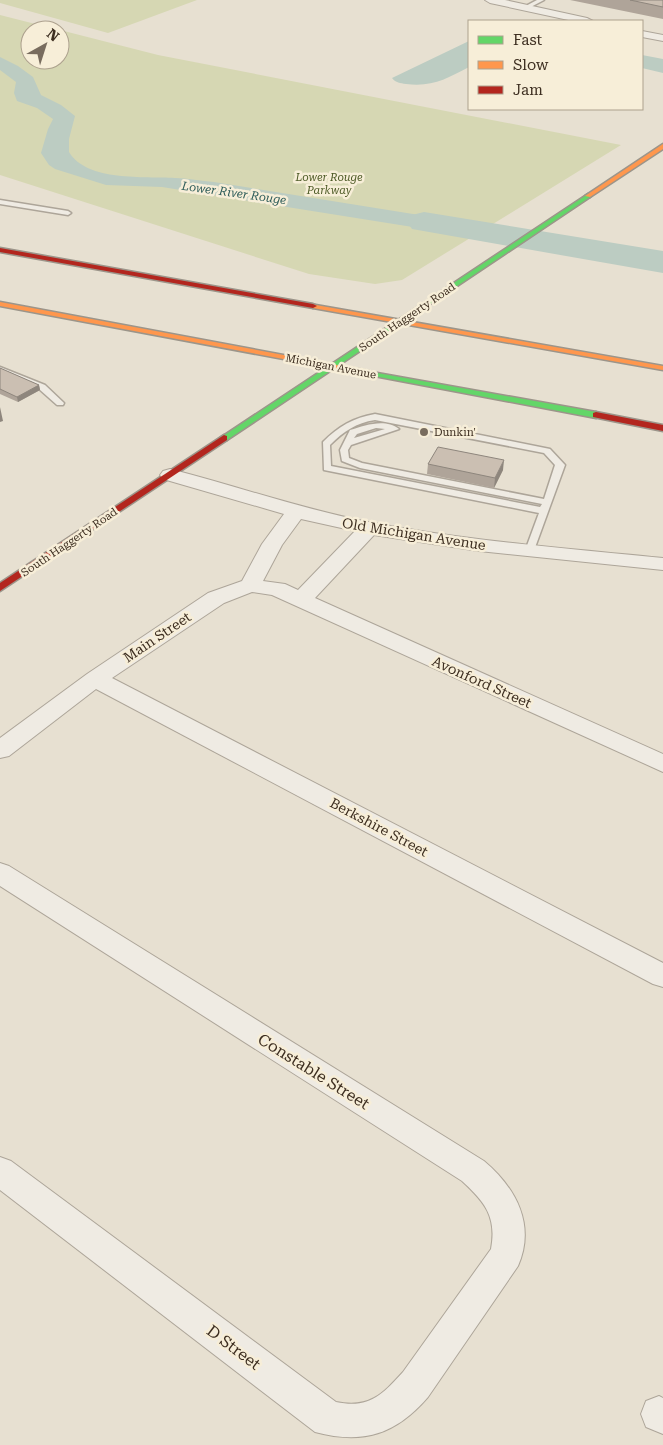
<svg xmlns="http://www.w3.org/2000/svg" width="663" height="1445" font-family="'Roboto Serif',serif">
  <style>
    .green { fill: #d6d7b3 }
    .water { fill: #bcccc2 }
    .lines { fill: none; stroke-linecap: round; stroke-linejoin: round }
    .river { fill: #bcccc2; fill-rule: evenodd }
    .lane-casing { stroke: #ada599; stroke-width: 3 }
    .street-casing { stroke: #ada599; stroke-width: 2 }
    .fast-casing { stroke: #9c958a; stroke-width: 3 }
    .slow-casing { stroke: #9c958a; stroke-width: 3 }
    .jam-casing { stroke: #9c958a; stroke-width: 3 }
    .lane { fill: #efebe3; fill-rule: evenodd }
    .street { fill: #efebe3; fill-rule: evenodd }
    .fast { fill: #63d668; fill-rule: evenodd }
    .slow { fill: #ff974d; fill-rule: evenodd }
    .jam { fill: #b3261e; fill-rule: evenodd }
    .wall { fill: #afa499 }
    .shaded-wall { fill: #8e867d }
    .building { fill: #cbbfb2; stroke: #8e867d }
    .poi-dot { fill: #786c5e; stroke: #f7eed8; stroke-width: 2 }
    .labels { text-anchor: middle; stroke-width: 5; stroke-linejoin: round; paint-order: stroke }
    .far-park-label { font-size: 11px; font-style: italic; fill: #4d5a26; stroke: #f7eed8 }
    .far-street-label { font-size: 11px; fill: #3d2e20; stroke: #f7eed8 }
    .far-poi-label { font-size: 11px; fill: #3d2e20; stroke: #f7eed8; text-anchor: start }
    .far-water-label { font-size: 12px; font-style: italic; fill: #2f5d5a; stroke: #f7eed8 }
    .street-label { font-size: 14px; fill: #3d2e20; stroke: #f7eed8 }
    .near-street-label { font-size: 16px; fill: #3d2e20; stroke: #f7eed8 }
  </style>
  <rect width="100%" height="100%" fill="#e7e0d1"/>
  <g class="green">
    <polygon points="0,0 197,0 108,33 0,3"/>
    <polygon points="0,15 59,30 30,30 30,60 60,60 60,30 158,55 621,145 402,280 375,284 309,274 0,175"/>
  </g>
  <g class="water">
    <path d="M469,41v26c-23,12 -36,20 -63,17 -6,-1 -10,-1 -14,-6z"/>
    <polygon points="642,55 663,59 663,73 642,68"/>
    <path d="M0,57l18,9 15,11 8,18 20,10 14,11 -6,23v13c18,30 76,24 106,26 13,0 26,3 39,4l224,36 69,9 -19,12 -326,-52 -56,-2 -51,-16 -6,-4 -8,-12 7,-24 5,-10 -16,-11 -20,-7 -3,-8 2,-11 -16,-12z"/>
    <polygon points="567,238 620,250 663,256 663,267 548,249"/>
  </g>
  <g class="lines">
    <polygon class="river" points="424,212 663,251 663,273 412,229 407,222 412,215"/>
    <g class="lane-casing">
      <g id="lane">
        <polygon points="537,0 544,0 527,9 522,8"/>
        <polygon points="0,200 68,211 71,213 68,215 0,204"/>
        <polygon points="0,367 45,385 64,403 63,405 57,405 39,389 0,372"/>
        <path d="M375,414l175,35 15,16 -32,88h-6l-2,-2 14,-38 -215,-43 -1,-28c16,-16 30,-24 52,-28zM375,420l169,33 11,12 -11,34 -182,-36 -13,-5 -1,-8 3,-5 48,-16c-14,-11 -33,-4 -49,1l-10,20 2,11 18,7 182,36 -2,3 -209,-41 -1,-21c14,-14 26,-22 45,-25zM376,428l9,1 -31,9 3,-4z"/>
      </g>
    </g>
    <g class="street-casing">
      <g id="street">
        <polygon points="485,0 505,0 587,18 593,21 573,21 490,3"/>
        <polygon points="642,31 663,35 663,41 642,37"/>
        <path d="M170,469c67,17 131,40 199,53 97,19 196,26 294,36v12l-184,-19 -105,-16 -59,63 348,156v18l-391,-177 -20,-3 -28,11 -112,75 551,285v24l-10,-3 -557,-295 -87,67 -9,2v-20l87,-64 121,-81 34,-12 20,-37 22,-30 -121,-35 -3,-4 3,-4zM301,519l54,12 -57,59 -13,-6 -22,-3 19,-36z"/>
        <path d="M0,863l9,3 475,295c32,27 52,64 34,105l-90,131c-32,37 -64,48 -113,35l-315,-242v-33l11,4 325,241c33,7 46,-7 67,-30l88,-123c6,-32 -6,-47 -29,-68l-462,-295z"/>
        <polygon points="659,1396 663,1398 663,1434 646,1427 641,1414 646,1401"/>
      </g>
    </g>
    <g class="fast-casing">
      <g id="fast">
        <polygon points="588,194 591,196 590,197 227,440 224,441 220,438"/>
        <polygon points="366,371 596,412 600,415 596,418 369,375 365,373"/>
      </g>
    </g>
    <g class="slow-casing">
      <g id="slow">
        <polygon points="663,144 663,149 590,197 585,196"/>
        <polygon points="0,302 369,371 373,373 369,375 0,306"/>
        <polygon points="310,304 663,366 663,370 313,308 309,306"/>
      </g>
    </g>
    <g class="jam-casing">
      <g id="jam">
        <polygon points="0,248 313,304 317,306 313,308 0,252"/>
        <polygon points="596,412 663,425 663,431 593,417 593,413"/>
        <polygon points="224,435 227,436 227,440 0,591 0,583"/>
      </g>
    </g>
    <use href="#lane" class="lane"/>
    <use href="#street" class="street"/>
    <use href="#fast" class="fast"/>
    <use href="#slow" class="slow"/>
    <use href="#jam" class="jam"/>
  </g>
  <g class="wall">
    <polygon points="570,0 663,0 663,19"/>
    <polygon points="0,368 39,385 40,390 18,402 0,394"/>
    <polygon points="428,464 503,470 494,488 427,474"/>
  </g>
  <g class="shaded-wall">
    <polygon points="39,385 40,390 18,402 17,397"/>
    <polygon points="0,407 3,421 0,422"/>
    <polygon points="504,460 503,470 494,488 495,478"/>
  </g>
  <g class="building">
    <polygon points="630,0 663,0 663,7"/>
    <polygon points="0,368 39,385 17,397 0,389"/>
    <polygon points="438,447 504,460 495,478 428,464"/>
  </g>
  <circle class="poi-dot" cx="424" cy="432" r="5"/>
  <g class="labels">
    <g class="far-park-label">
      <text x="329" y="181">Lower Rouge<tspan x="329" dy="13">Parkway</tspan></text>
    </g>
    <g class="far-street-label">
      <text transform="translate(407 317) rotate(-34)" y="4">South Haggerty Road</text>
      <text transform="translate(331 366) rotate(11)" y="4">Michigan Avenue</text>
      <text transform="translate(69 542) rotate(-34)" y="4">South Haggerty Road</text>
    </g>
    <g class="far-poi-label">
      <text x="434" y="436">Dunkin'</text>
    </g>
    <g class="far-water-label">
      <text transform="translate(234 193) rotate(8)" y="4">Lower River Rouge</text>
    </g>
    <g class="street-label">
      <text transform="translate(414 534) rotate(9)" y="5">Old Michigan Avenue</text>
      <text transform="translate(157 637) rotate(-34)" y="5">Main Street</text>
      <text transform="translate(482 682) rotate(24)" y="5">Avonford Street</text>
      <text transform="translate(379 827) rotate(28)" y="5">Berkshire Street</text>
    </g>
    <g class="near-street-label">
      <text transform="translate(314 1071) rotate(32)" y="6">Constable Street</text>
      <text transform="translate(234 1347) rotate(37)" y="6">D Street</text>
    </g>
  </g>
  <rect x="468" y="20" width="175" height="90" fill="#f7eed8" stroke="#ada18e"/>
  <rect x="478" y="36" width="25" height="8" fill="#63d668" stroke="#ada18e"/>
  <text x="513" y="45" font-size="15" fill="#3d2e20">Fast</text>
  <rect x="478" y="61" width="25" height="8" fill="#ff974d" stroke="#ada18e"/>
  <text x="513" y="70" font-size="15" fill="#3d2e20">Slow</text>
  <rect x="478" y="86" width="25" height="8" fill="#b3261e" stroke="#ada18e"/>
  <text x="513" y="95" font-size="15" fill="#3d2e20">Jam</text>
  <g transform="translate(45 45) rotate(39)"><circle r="24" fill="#f7eed8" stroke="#ada18e"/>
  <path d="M0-4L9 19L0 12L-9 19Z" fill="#786c5e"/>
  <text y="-8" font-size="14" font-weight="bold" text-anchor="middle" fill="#3d2e20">N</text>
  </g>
</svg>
